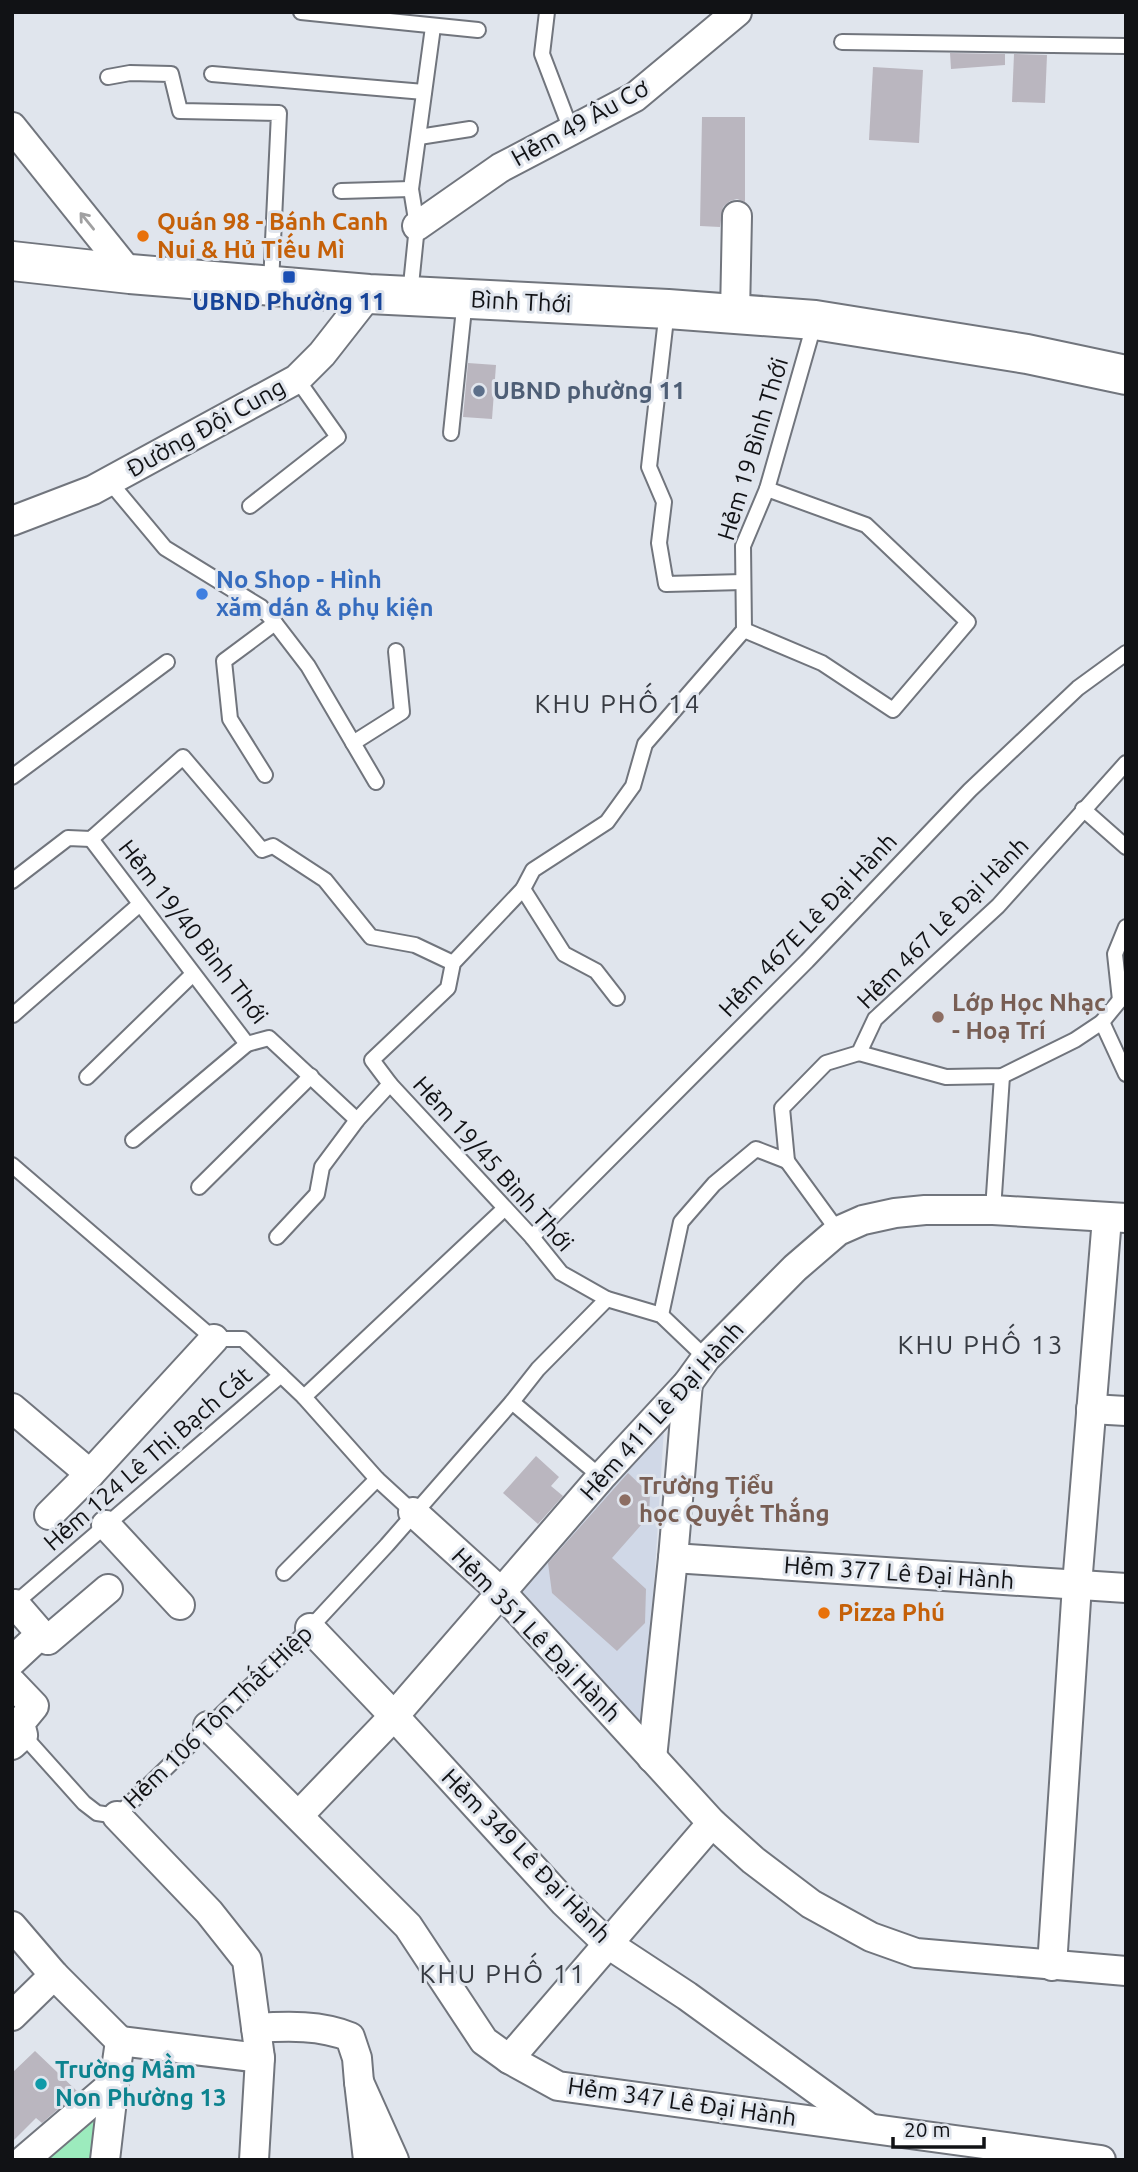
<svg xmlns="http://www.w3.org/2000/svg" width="1138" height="2172" font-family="Ubuntu,sans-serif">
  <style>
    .built { fill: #d0d8e7 }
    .green { fill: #9cebbd }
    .building { fill: #bab6bf }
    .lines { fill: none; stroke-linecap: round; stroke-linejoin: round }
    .service-casing { stroke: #71757d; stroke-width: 18 }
    .minor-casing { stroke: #71757d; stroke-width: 32 }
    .secondary-casing { stroke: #71757d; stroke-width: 42 }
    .service { stroke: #fff; stroke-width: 14 }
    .minor { stroke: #fff; stroke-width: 28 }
    .secondary { stroke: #fff; stroke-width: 38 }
    .oneway { stroke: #a0a0a1 }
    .food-dot { fill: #e8710a; stroke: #e0e5ed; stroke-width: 2.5 }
    .transit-dot { fill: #1a4fb4; stroke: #e0e5ed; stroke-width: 2.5 }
    .service-dot { fill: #5c6f8a; stroke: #e0e5ed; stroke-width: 2.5 }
    .shop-dot { fill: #3f7fe0; stroke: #e0e5ed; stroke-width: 2.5 }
    .education-dot { fill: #8d6e63; stroke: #e0e5ed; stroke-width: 2.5 }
    .culture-dot { fill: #0f9aa8; stroke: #e0e5ed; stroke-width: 2.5 }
    .labels { text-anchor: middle; stroke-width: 6; stroke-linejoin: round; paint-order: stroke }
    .street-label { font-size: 24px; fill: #111215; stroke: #e0e5ed }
    .food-label { font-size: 24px; font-weight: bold; fill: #c56008; stroke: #e0e5ed; text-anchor: start }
    .transit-label { font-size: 24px; font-weight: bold; fill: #164399; stroke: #e0e5ed }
    .service-label { font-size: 24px; font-weight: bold; fill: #4e5e75; stroke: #e0e5ed; text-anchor: start }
    .shop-label { font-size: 24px; font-weight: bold; fill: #366cbe; stroke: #e0e5ed; text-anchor: start }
    .education-label { font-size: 24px; font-weight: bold; fill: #785e54; stroke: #e0e5ed; text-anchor: start }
    .culture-label { font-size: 24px; font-weight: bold; fill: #0d838f; stroke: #e0e5ed; text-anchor: start }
    .neighbourhood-label { font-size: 26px; letter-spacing: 2px; fill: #373b42; stroke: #e0e5ed }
  </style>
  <rect width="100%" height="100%" fill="#e0e5ed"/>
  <polygon class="built" points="665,1413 645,1727 515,1587"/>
  <polygon class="green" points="103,2105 96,2160 38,2160"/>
  <g class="building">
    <polygon points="950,53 1005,54 1005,65 951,69"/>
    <polygon points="1014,54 1047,55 1045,103 1012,102"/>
    <polygon points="873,67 923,70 919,143 869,140"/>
    <polygon points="702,117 745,117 745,202 737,199 730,201 723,207 720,227 700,226"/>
    <polygon points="468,363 496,365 492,419 463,417"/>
    <polygon points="536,1456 559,1477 551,1486 563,1496 538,1524 503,1493"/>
    <polygon points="628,1473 650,1494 649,1516 612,1558 646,1589 645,1623 617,1651 552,1593 548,1563"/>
    <polygon points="35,2051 78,2092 42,2123 36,2118 12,2142 12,2073"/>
  </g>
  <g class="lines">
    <g class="service-casing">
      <g id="service">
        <polyline points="301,12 478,30"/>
        <polyline points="547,12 542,54 571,130"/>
        <polyline points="842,42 1126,46"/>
        <polyline points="212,74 424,92"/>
        <polyline points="108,77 130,73 171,74 180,111 279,113 271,284"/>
        <polyline points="419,137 470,129"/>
        <polyline points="341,191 411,189"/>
        <polyline points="410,295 417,226 411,189 433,27"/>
        <polyline points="667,310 649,467 664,502 659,543 666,584 743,582"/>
        <polyline points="451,433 465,299"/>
        <polyline points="109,481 165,548 261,607 275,623 308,666 376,782"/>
        <polyline points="250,506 338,437 297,379"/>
        <polyline points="744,630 822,663 893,710 968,622 866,525 767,489"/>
        <polyline points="353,743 402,712 396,651"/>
        <polyline points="265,775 230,719 224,661 275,623"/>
        <polyline points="12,777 167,662"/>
        <polyline points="1083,809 1126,847"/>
        <polyline points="91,839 247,1044 269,1038 357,1120"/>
        <polyline points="12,881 68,838 91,839 183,757 262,850 273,846 325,880 371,937 415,945 453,963"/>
        <polyline points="523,889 564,954 596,971 617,998"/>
        <polyline points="1120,1000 1115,954 1126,927"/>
        <polyline points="13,1015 140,904"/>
        <polyline points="1102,1022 1126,1074"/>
        <polyline points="859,1053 946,1077 1002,1076 1075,1040 1102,1022 1120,1000"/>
        <polyline points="87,1077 193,974"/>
        <polyline points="390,1084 532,1237 561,1273 607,1299 661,1315 706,1358"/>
        <polyline points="133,1140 247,1044"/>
        <polyline points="787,1161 838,1231"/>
        <polyline points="12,1165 214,1339 243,1339 304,1397 377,1479 413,1512"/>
        <polyline points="199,1187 311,1076"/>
        <polyline points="993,1210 1002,1076"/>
        <polyline points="277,1237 317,1194 322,1167 357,1120 390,1084 372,1060 448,988 453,963 523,889 533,870 607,822 633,786 645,744 744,630 743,546 767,489 815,321"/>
        <polyline points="532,1237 807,961 970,790 1078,688 1126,653"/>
        <polyline points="661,1315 681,1222 714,1184 756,1149 787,1161 782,1108 826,1063 859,1053 875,1019 998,906 1126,763"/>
        <polyline points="304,1397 504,1209"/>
        <polyline points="512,1402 601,1477"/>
        <polyline points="284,1573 377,1479"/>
        <polyline points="12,1606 281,1375"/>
        <polyline points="23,1735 84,1803 97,1813 117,1816 310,1628 387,1545 512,1402 538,1369 607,1299"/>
      </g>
    </g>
    <g class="minor-casing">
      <g id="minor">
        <polyline points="12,127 130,274"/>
        <polyline points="417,226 500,168 635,97 737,12"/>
        <polyline points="735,314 737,216"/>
        <polyline points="12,521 93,490 297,379 322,354 369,294"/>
        <polyline points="12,1408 90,1474"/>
        <polyline points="1091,1409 1126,1411"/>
        <polyline points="413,1512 502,1593 712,1823 753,1860 811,1904 871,1937 916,1953 1126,1971"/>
        <polyline points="49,1515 90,1474 214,1339"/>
        <polyline points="106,1525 180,1605"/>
        <polyline points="673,1558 1126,1588"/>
        <polyline points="15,1604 41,1634"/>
        <polyline points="310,1628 394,1716 564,1902 608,1944 687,1996 868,2127"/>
        <polyline points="12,1661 41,1634 48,1640 108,1589"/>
        <polyline points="12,1683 34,1706 20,1723 23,1735 12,1745"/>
        <polyline points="208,1726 408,1926 484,2041 509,2059 558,2086 1101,2160"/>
        <polyline points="652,1758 673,1558 688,1383"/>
        <polyline points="299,1815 394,1716 601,1477 688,1383 706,1358 795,1268 838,1231 863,1220 895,1213 925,1210 993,1210 1126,1218"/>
        <polyline points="117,1816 209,1912 247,1960 260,2058 254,2160"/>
        <polyline points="12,1926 54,1975 120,2041"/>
        <polyline points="1052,1966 1077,1585 1107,1218"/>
        <polyline points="12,2016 54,1975"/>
        <path d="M256,2028c32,-2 65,-3 94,9l7,21 2,24"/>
        <polyline points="120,2041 260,2058"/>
        <polyline points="509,2059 712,1823"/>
        <polyline points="24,2160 114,2083 120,2041"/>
        <polyline points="105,2160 114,2083"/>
        <polyline points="368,2160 359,2082 394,2160"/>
      </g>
    </g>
    <g class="secondary-casing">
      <polyline id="secondary" points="12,261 130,274 369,294 668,309 815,320 1027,354 1126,375"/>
    </g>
    <use href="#service" class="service"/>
    <use href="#minor" class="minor"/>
    <use href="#secondary" class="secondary"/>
  </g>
  <defs><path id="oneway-shaft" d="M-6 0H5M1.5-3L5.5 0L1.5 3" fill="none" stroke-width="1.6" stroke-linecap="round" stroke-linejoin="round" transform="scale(1.75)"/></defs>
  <use class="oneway" href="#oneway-shaft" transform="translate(87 221) rotate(-129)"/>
  <g class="food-dot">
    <circle cx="143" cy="236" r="7"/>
    <circle cx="824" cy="1613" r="7"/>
  </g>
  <rect class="transit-dot" x="282" y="270" width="14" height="14" rx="3.5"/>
  <circle class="service-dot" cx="479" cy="391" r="7"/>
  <circle class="shop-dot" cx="202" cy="594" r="7"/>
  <g class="education-dot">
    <circle cx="938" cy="1017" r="7"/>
    <circle cx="625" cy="1500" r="7"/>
  </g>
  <circle class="culture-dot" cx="41" cy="2084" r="7"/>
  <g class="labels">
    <g class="street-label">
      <text transform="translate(580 123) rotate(-29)" y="8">Hẻm 49 Âu Cơ</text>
      <text transform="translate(521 302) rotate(3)" y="8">Bình Thới</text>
      <text transform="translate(206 428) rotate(-29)" y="8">Đường Đội Cung</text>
      <text transform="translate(753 449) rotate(-73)" y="8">Hẻm 19 Bình Thới</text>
      <text transform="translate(943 923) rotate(-45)" y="8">Hẻm 467 Lê Đại Hành</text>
      <text transform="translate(808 925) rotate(-46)" y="8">Hẻm 467E Lê Đại Hành</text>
      <text transform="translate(193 932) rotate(52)" y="8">Hẻm 19/40 Bình Thới</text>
      <text transform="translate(493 1164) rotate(48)" y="8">Hẻm 19/45 Bình Thới</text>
      <text transform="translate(662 1411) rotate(-48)" y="8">Hẻm 411 Lê Đại Hành</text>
      <text transform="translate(148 1459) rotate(-41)" y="8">Hẻm 124 Lê Thị Bạch Cát</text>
      <text transform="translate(899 1573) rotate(4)" y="8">Hẻm 377 Lê Đại Hành</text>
      <text transform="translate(536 1635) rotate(46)" y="8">Hẻm 351 Lê Đại Hành</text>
      <text transform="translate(218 1717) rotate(-44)" y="8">Hẻm 106 Tôn Thất Hiệp</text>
      <text transform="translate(526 1856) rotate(46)" y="8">Hẻm 349 Lê Đại Hành</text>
      <text transform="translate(682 2102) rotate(8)" y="8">Hẻm 347 Lê Đại Hành</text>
    </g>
    <g class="food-label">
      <text x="157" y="230">Quán 98 - Bánh Canh<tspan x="157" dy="28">Nui &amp; Hủ Tiếu Mì</tspan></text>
      <text x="838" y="1621">Pizza Phú</text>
    </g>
    <g class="transit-label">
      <text x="289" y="310">UBND Phường 11</text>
    </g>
    <g class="service-label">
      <text x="493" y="399">UBND phường 11</text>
    </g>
    <g class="shop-label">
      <text x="216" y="588">No Shop - Hình<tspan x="216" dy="28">xăm dán &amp; phụ kiện</tspan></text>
    </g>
    <g class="education-label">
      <text x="952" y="1011">Lớp Học Nhạc<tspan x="952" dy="28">- Hoạ Trí</tspan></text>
      <text x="639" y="1494">Trường Tiểu<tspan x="639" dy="28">học Quyết Thắng</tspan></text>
    </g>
    <g class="culture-label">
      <text x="55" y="2078">Trường Mầm<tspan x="55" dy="28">Non Phường 13</tspan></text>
    </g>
    <g class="neighbourhood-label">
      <text x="618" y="713">KHU PHỐ 14</text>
      <text x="981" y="1354">KHU PHỐ 13</text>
      <text x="503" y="1983">KHU PHỐ 11</text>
    </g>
  </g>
  <rect width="1138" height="2172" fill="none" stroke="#111215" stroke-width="28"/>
  <path d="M893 2137v10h91v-10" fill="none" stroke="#111215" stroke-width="3.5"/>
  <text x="904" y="2137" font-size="21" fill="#111215" stroke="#e0e5ed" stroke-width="5" paint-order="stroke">20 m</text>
</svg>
